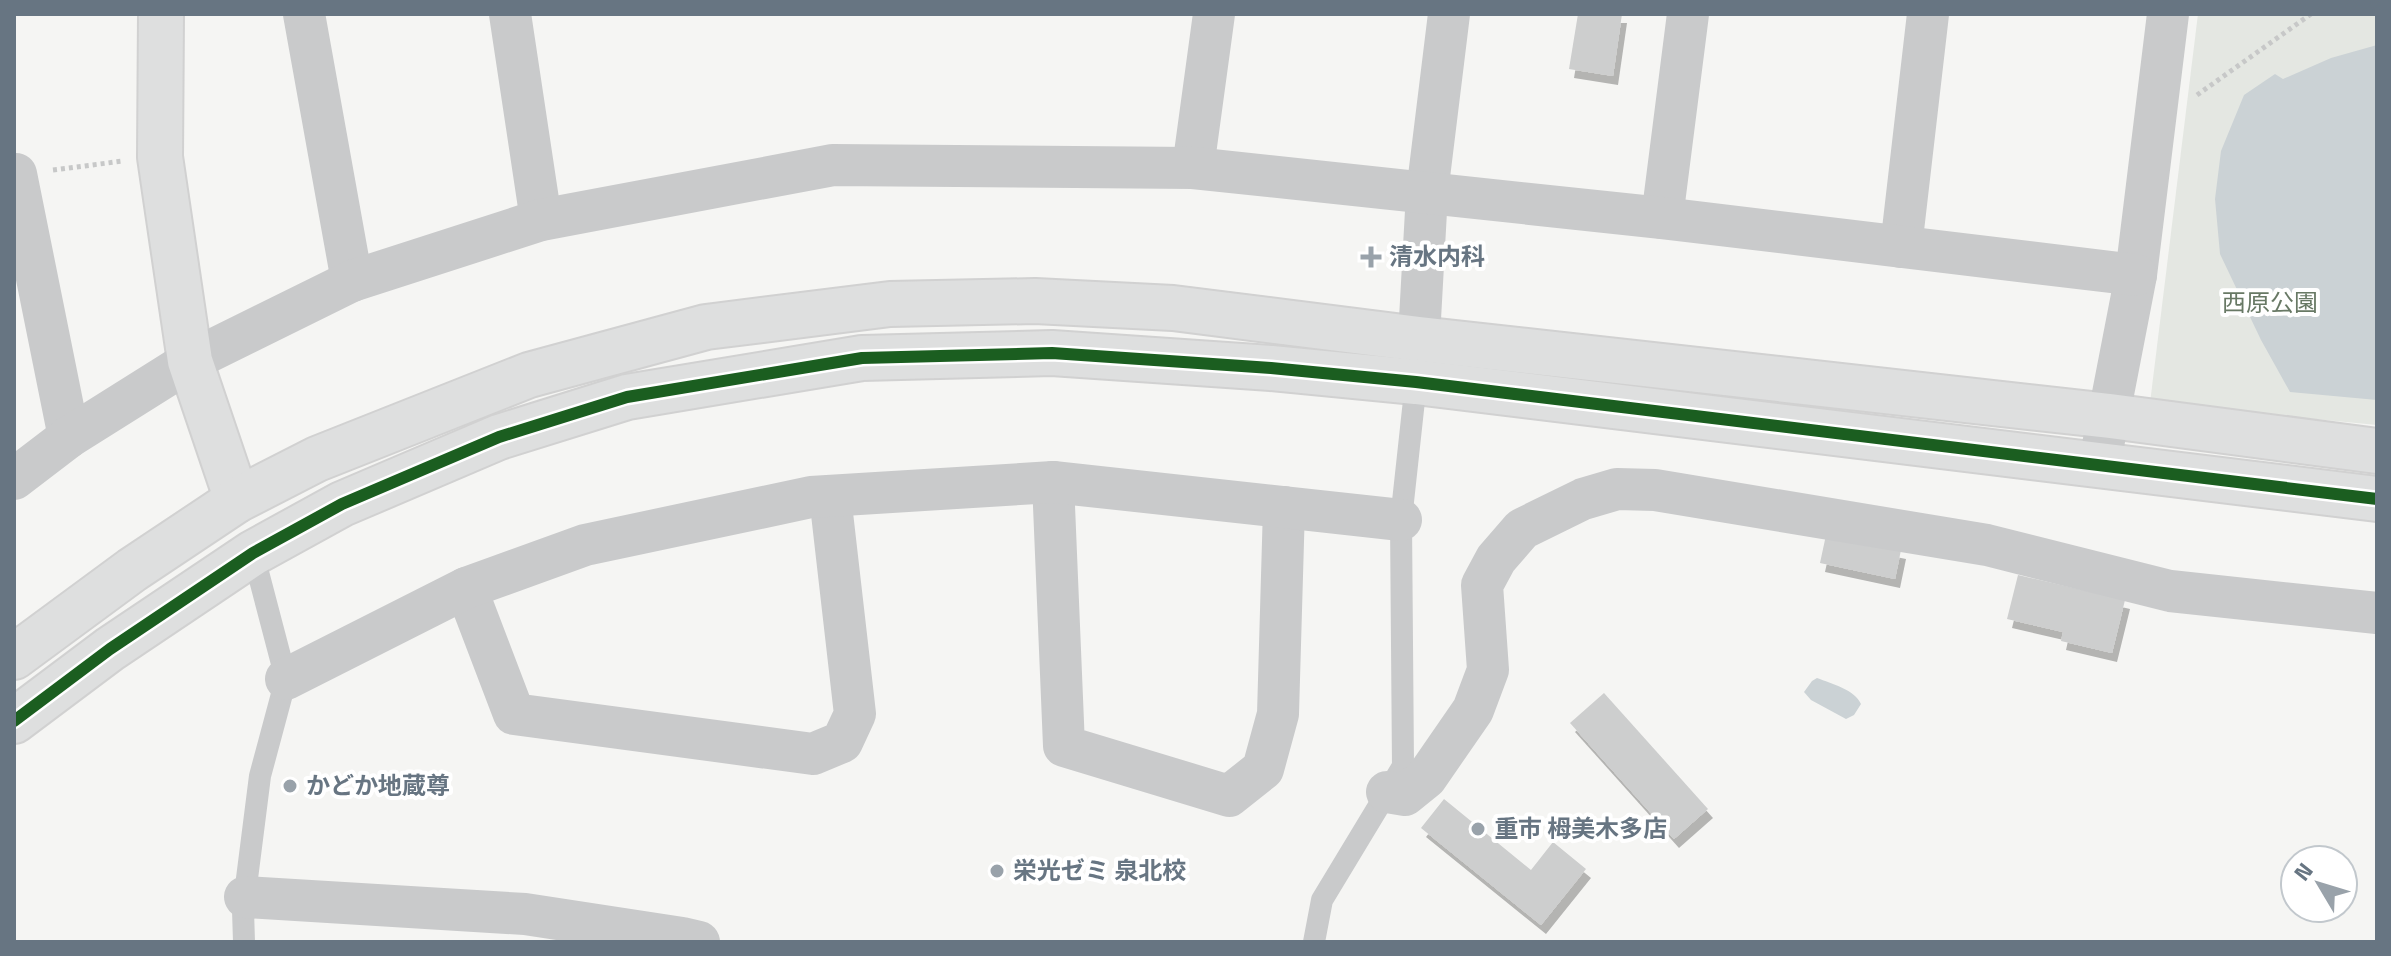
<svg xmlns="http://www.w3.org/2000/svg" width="2391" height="956" font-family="'Titillium Web','Noto Sans JP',sans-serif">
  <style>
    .green { fill: #e4e7e2 }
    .water { fill: #cbd2d5 }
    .building { fill: #cdcece; filter: url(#shadow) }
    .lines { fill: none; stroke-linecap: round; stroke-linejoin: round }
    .secondary-casing { stroke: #d1d1d1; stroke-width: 48 }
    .path { stroke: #c7c8c8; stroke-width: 5; stroke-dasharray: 4 4; stroke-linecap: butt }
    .lane { stroke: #c9cacb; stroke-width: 22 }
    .street { stroke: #c9cacb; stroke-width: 42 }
    .secondary { stroke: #dedfdf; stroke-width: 44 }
    .cycleway-casing { stroke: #fff; stroke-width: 17 }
    .cycleway { stroke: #1b5e20; stroke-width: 12 }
    .poi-dot { fill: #99a2aa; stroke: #fff; stroke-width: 3 }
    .labels { text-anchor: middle; stroke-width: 8; stroke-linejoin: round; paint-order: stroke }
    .poi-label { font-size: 24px; font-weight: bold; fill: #677582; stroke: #fff; text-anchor: start }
    .park-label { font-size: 24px; fill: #687965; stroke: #fff }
  </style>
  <defs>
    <filter id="shadow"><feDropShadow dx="5" dy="9" stdDeviation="0" flood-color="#0004"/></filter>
  </defs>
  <rect width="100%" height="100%" fill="#f5f5f3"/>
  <polygon class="green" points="2198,14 2377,14 2377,425 2150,403"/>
  <g class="water">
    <polygon points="2377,45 2377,400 2290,392 2261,340 2220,254 2215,199 2221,151 2244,95 2275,74 2283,79 2331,58"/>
    <path d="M1817,678c15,6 37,11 44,26l-7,11 -8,4 -35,-19 -7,-8 8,-11z"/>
  </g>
  <g class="building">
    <polygon points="1578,14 1622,14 1613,76 1569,69"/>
    <polygon points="1826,535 1901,550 1895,579 1820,563"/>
    <polygon points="2018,575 2125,600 2112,653 2061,641 2063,632 2007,619"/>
    <polygon points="1604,693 1708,809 1674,839 1570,723"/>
    <polygon points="1444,799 1531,870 1553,842 1586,869 1541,925 1421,828"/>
  </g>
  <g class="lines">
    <g class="secondary-casing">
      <g id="secondary">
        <polyline points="161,14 160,157 190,361 237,500"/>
        <polyline points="14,657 132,570 237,500 317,459 529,375 706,327 890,304 1035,301 1173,308 1419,339 2110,416 2377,451"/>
        <polyline points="14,721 110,649 253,553 342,504 499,437 627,397 862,358 1052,353 1271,368 1416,382 2377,499"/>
      </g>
    </g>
    <g class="path">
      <polyline points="2197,95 2311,14"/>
      <polyline points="53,170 123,161"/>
    </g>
    <g class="lane">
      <polyline points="244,942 243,910 260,776 286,679 253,553"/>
      <polyline points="1314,942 1322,900 1403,766 1401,520 1416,382"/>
    </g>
    <g class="street">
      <polyline points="304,14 352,281"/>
      <polyline points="510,14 541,220"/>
      <polyline points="1193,168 1214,14"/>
      <polyline points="14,174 16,174 69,437"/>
      <polyline points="1662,218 1688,14"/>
      <polyline points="1901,247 1928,14"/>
      <polyline points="1417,373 1427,193 1449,14"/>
      <polyline points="2099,466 2136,275 2168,14"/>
      <polyline points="14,479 69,437 190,361 352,281 541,220 833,165 1193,168 1662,218 2136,275"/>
      <polyline points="1053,482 1064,746 1229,796 1263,769 1278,714 1284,507"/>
      <polyline points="466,588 514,714 813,754 842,742 855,714 830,496"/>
      <polyline points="286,679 466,588 585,545 811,497 1053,482 1401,520"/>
      <polyline points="1387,792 1405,795 1426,778 1473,710 1488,670 1482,585 1496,559 1522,529 1583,499 1617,489 1655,490 1987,545 2170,591 2377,613"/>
      <polyline points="245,897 525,914 682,938 699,942"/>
    </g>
    <use href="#secondary" class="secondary"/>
    <g class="cycleway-casing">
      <polyline id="cycleway" points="14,721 110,649 253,553 342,504 499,437 627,397 862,358 1052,353 1271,368 1416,382 2377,499"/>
    </g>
    <use href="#cycleway" class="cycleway"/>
  </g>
  <g class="poi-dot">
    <path d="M1367 245h8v8h8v8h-8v8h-8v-8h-8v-8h8z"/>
    <circle cx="290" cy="786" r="8"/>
    <circle cx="1478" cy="829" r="8"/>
    <circle cx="997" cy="871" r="8"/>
  </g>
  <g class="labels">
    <g class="poi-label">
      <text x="1389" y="265">清水内科</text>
      <text x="306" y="794">かどか地蔵尊</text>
      <text x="1494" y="837">重市 栂美木多店</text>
      <text x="1013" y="879">栄光ゼミ 泉北校</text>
    </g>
    <g class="park-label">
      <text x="2270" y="311">西原公園</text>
    </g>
  </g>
  <rect width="2391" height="956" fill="none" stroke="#677582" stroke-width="32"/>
  <g transform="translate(2319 884) rotate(308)"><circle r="38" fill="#ffffff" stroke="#c2c8cd" stroke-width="2"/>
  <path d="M0-6L14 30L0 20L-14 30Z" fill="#99a2aa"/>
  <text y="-12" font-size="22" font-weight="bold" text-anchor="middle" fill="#677582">N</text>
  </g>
</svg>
